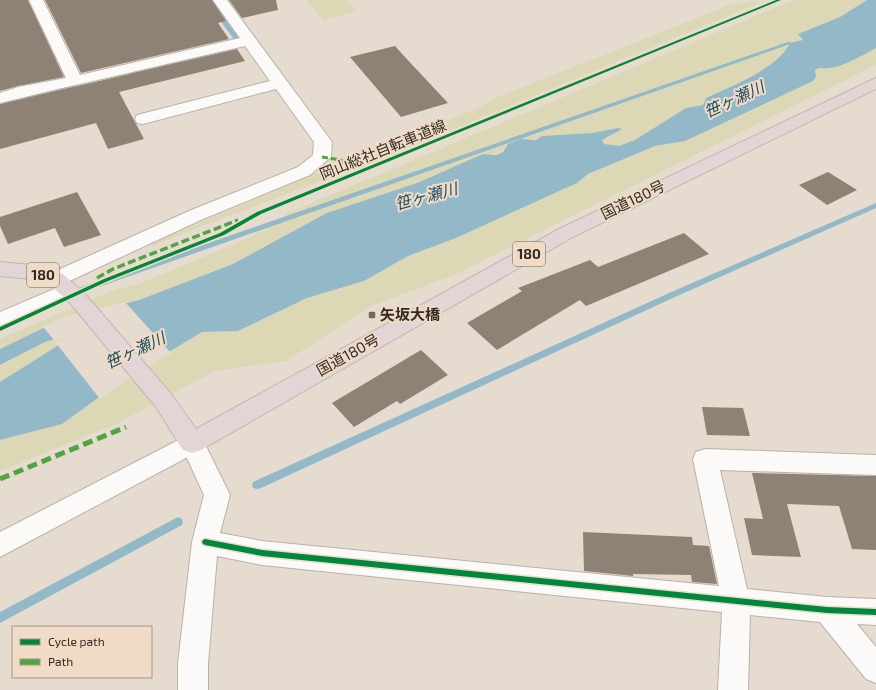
<svg xmlns="http://www.w3.org/2000/svg" width="876" height="690" font-family="'Exo 2','Noto Sans JP',sans-serif">
  <style>
    .green { fill: #dcd8b6 }
    .water { fill: #93b9c9 }
    .pier { fill: #e6dbcf }
    .lines { fill: none; stroke-linecap: round; stroke-linejoin: round }
    .stream { fill: #93b9c9; fill-rule: evenodd }
    .building { fill: #8e8275 }
    .street-casing { stroke: #bab1a8; stroke-width: 2 }
    .secondary-casing { stroke: #bab1a8; stroke-width: 2 }
    .highway-casing { stroke: #beb8b2; stroke-width: 2 }
    .street { fill: #fbfaf8; fill-rule: evenodd }
    .secondary { fill: #fbfaf8; fill-rule: evenodd }
    .highway { fill: #e3d5d5; fill-rule: evenodd }
    .quiet-far2 { stroke: #52a442; stroke-width: 3; stroke-dasharray: 6 3; stroke-linecap: butt }
    .quiet-far1 { stroke: #52a442; stroke-width: 3.5; stroke-dasharray: 8 3.5; stroke-linecap: butt }
    .quiet { stroke: #52a442; stroke-width: 5; stroke-dasharray: 10 5; stroke-linecap: butt }
    .cycleway-casing { stroke: #efdbc6; stroke-width: 3 }
    .cycleway { fill: #00873e; fill-rule: evenodd }
    .poi-dot { fill: #72695f; stroke: #efdbc6; stroke-width: 1.5 }
    .labels { text-anchor: middle; stroke-width: 4; stroke-linejoin: round; paint-order: stroke }
    .shield { fill: #efdbc6; stroke: #6b6054; stroke-width: 1 }
    .shield-label { font-size: 14px; font-weight: bold; fill: #332b23 }
    .street-label { font-size: 15px; fill: #332b23; stroke: #efdbc6 }
    .poi-label { font-size: 15px; font-weight: bold; fill: #332b23; stroke: #efdbc6; text-anchor: start }
    .water-label { font-size: 16px; font-style: italic; fill: #1d4d62; stroke: #efdbc6 }
  </style>
  <rect width="100%" height="100%" fill="#e6dbcf"/>
  <g class="green">
    <polygon points="306,0 346,0 357,11 324,20"/>
    <path d="M794,0h73l-27,17 -42,17 5,6 -13,3c-14,26 -58,43 -84,55l-3,7 -17,3 -51,32 -16,6 -15,-2 -2,-4 16,-12 -26,5 -50,3c-8,6 -15,1 -24,4 -19,6 -9,15 -35,15l-204,85 -46,24 -94,36 -77,19 -62,30v-10l117,-50 22,-5 107,-45 36,-18 3,-7z"/>
    <polygon points="764,1 354,170 345,160 481,107 493,99 732,4"/>
    <path d="M876,48v17l-420,209 -84,32 -86,55 -71,10 -99,53 -116,47v-31l62,-16 65,-47 75,-45 36,-1 69,-33 57,-17 44,-25 48,-18 121,-55 11,-9 67,-28 30,-5 45,-22 89,-51c19,3 40,-11 57,-20z"/>
    <polygon points="340,163 348,171 210,223 153,246 150,244"/>
    <polygon points="84,329 0,382 0,365 45,342"/>
  </g>
  <path class="water" d="M867,0h9v48c-17,9 -38,23 -57,20l-4,2 1,7 -3,4 -128,60 -30,5 -67,28 -11,9 -121,55 -48,18 -44,25 -57,17 -69,33 -36,1 -75,45 -65,47 -62,16v-58l81,-51 -36,11 -45,23v-16l62,-30 77,-19 94,-36 94,-51 90,-30 66,-29 13,1 7,-3 5,-8 13,-5 15,1 6,-4 50,-3 26,-5 4,1 -20,11 2,4 15,2 16,-6 51,-32 17,-3 3,-7c26,-12 71,-29 84,-55l13,-3 -5,-6 42,-17z"/>
  <polygon class="pier" points="125,302 171,353 128,379 100,399 56,343 66,338 55,341 43,327 62,317"/>
  <g class="lines">
    <g class="stream">
      <polygon points="205,0 211,0 239,38 235,48 230,50 227,48 230,46 233,38"/>
      <polygon points="788,42 793,43 73,296 67,296 66,294 67,292"/>
      <polygon points="212,51 214,52 214,54 133,75 130,73"/>
      <polygon points="74,85 77,87 76,88 27,98 24,96 27,94"/>
      <polygon points="876,203 876,208 675,297 261,488 257,489 253,488 252,485 253,482 669,293"/>
      <polygon points="178,517 182,519 183,522 182,525 0,623 0,612"/>
    </g>
  </g>
  <g class="building">
    <polygon points="0,0 28,0 64,77 18,86 0,91"/>
    <polygon points="45,0 212,0 226,21 218,23 229,39 81,73"/>
    <polygon points="229,0 276,0 278,10 242,18"/>
    <polygon points="395,46 404,56 448,103 401,117 350,57"/>
    <polygon points="237,49 245,61 119,92 144,139 108,149 96,123 0,149 0,104"/>
    <polygon points="828,172 857,190 827,205 799,185"/>
    <polygon points="77,192 101,235 64,247 55,228 8,244 0,226 0,217"/>
    <polygon points="684,233 709,254 586,306 580,300 497,350 467,323 522,291 518,288 590,260 598,267"/>
    <polygon points="421,350 448,375 400,404 397,401 354,427 332,403"/>
    <polygon points="702,407 743,408 750,436 707,435"/>
    <polygon points="752,473 876,476 876,550 852,549 839,506 787,504 801,557 752,555 744,518 763,519"/>
    <polygon points="583,532 692,537 693,545 709,546 717,584 692,582 691,575 633,574 633,576 584,571"/>
  </g>
  <g class="lines">
    <g class="street-casing">
      <g id="street">
        <path d="M29,0h14l37,75 160,-37 -27,-38h14l105,142 -1,15 -21,18 -107,44 -140,65 -7,2 -7,-2 -3,-5 3,-5 140,-63 109,-44 15,-12 1,-13 -38,-53 -133,35 -6,-1 -2,-4 2,-4 133,-34 -25,-35c-81,19 -164,37 -245,57v-10l18,-6 48,-9z"/>
        <polygon points="68,283 75,285 78,290 75,295 0,329 0,312"/>
        <polygon points="192,433 201,436 230,495 220,533 262,541 719,586 693,459 696,452 705,449 876,455 876,475 720,470 747,589 827,597 876,599 876,625 857,624 876,647 876,683 866,679 820,622 750,615 748,690 718,690 722,612 262,565 217,556 208,663 208,690 178,690 178,663 192,542 204,495 180,443 183,436"/>
      </g>
    </g>
    <g class="secondary-casing">
      <polygon id="secondary" points="192,433 201,436 204,443 201,450 0,557 0,532"/>
    </g>
    <g class="highway-casing">
      <polygon id="highway" points="876,78 876,89 573,237 201,450 192,453 183,450 156,407 71,304 49,284 31,279 0,276 0,262 31,265 63,274 85,294 172,395 196,429 559,229"/>
    </g>
    <use href="#street" class="street"/>
    <use href="#secondary" class="secondary"/>
    <use href="#highway" class="highway"/>
    <polyline class="quiet-far2" points="322,157 341,160 354,176"/>
    <polyline class="quiet-far1" points="97,278 113,269 238,220"/>
    <polyline class="quiet" points="0,479 126,427"/>
    <g class="cycleway-casing">
      <g id="cycleway">
        <polygon points="776,0 781,0 261,214 224,235 108,281 0,331 0,327 104,279 220,233 257,212"/>
        <polygon points="205,539 262,550 827,607 876,609 876,615 827,613 262,556 205,545 203,544 202,542 203,540"/>
      </g>
    </g>
    <use href="#cycleway" class="cycleway"/>
  </g>
  <rect class="poi-dot" x="368" y="311" width="8" height="8" rx="2"/>
  <g class="labels">
    <g class="shield">
      <rect x="513" y="242" width="32" height="24" rx="3"/>
      <rect x="27" y="263" width="32" height="24" rx="3"/>
    </g>
    <g class="shield-label">
      <text x="529" y="259">180</text>
      <text x="43" y="280">180</text>
    </g>
    <g class="street-label">
      <text transform="translate(383 150) rotate(-22)" y="5">岡山総社自転車道線</text>
      <text transform="translate(633 200) rotate(-26)" y="5">国道180号</text>
      <text transform="translate(348 355) rotate(-29)" y="5">国道180号</text>
    </g>
    <g class="poi-label">
      <text x="380" y="320">矢坂大橋</text>
    </g>
    <g class="water-label">
      <text transform="translate(734 99) rotate(-25)" y="6">笹ヶ瀬川</text>
      <text transform="translate(426 196) rotate(-15)" y="6">笹ヶ瀬川</text>
      <text transform="translate(135 350) rotate(-25)" y="6">笹ヶ瀬川</text>
    </g>
  </g>
  <rect x="12" y="626" width="140" height="52" fill="#efdbc6" stroke="#a49585"/>
  <rect x="20" y="639" width="20" height="6" fill="#00873e" stroke="#a49585"/>
  <text x="48" y="646" font-size="12" fill="#332b23">Cycle path</text>
  <rect x="20" y="659" width="20" height="6" fill="#52a442" stroke="#a49585"/>
  <text x="48" y="666" font-size="12" fill="#332b23">Path</text>
</svg>
